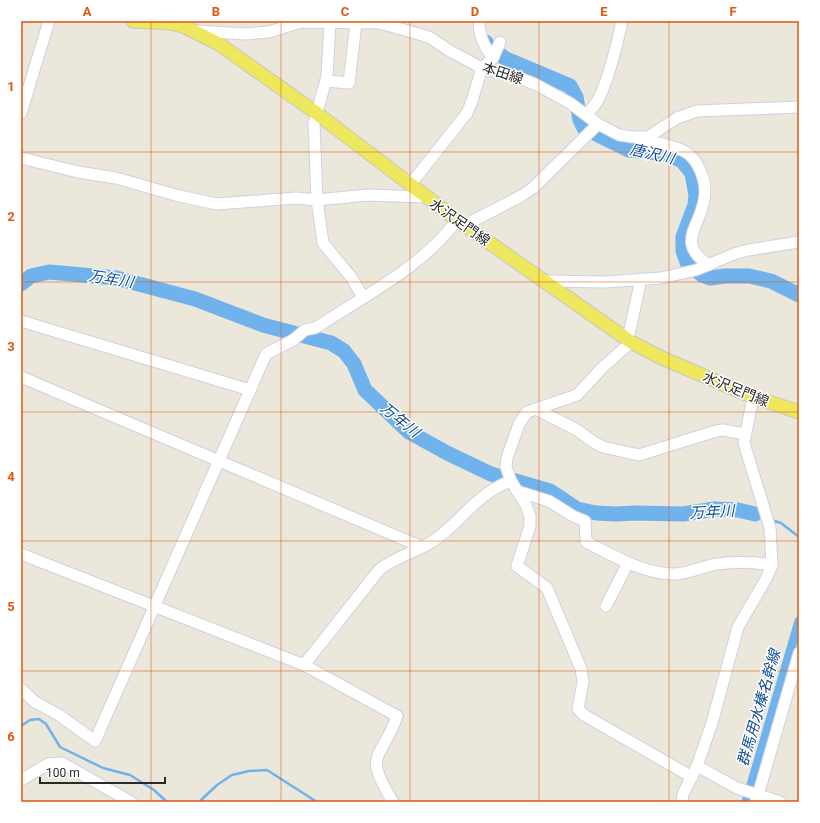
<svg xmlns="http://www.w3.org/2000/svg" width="820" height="823" font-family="Roboto,'Noto Sans JP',sans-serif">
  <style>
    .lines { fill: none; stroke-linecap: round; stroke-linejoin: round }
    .stream { stroke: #6fb2ec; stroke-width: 2.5 }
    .canal { stroke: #6fb2ec; stroke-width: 9 }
    .river { stroke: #6fb2ec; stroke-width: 15 }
    .minor-casing { stroke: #d0d0e2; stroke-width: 13 }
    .major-casing { stroke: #c7c7c7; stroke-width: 15 }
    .minor { stroke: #fff; stroke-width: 11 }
    .major { stroke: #ede85d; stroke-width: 13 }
    .grid { fill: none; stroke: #de570d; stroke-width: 1; stroke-opacity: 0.55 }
    .labels { text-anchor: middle; stroke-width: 3; stroke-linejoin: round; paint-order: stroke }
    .street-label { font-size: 14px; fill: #292929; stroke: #fff }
    .water-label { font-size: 15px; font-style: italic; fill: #104d96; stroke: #fff }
    .neatline { fill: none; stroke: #de570d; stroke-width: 1.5 }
    .grid-label { font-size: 13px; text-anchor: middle; font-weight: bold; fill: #de570d }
  </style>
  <rect width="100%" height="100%" fill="#ebe7db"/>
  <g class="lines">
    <g class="stream">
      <polyline points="755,514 762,517"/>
      <polyline points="771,520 781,523 799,537"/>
      <polyline points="21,726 30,720 39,719 46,724 60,747 103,768 130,775 154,790 167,802"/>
      <polyline points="199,802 217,785 232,775 249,771 267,770 317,802"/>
    </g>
    <polyline class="canal" points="746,802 799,621"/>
    <g class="river">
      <polyline points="486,42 488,46 506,59 570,86 576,97 580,120 584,128 629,150 668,154 682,161 692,173 696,196 695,205 683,237 683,251 687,262 702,275 710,278 725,276 749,276 771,281 799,295"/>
      <polyline points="21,284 31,276 49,272 116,278 195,299 263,325 331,343 344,351 354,364 365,390 409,432 447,453 491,474 550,491 577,509 596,513 616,514 635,513 683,514 715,509 738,510 755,514"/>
    </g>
    <g class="minor-casing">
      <g id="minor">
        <path d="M479,21c0,15 5,25 14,37"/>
        <polyline points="330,22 327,76 314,123 317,200 323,243 351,277 363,297"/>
        <polyline points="197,31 246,34 269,32 301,22 380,23 429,37 450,51 482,68 517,77 535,84 570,103 598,124 619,135 632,137 648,137 677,118 697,111 799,107"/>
        <polyline points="326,81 349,83 356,23"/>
        <polyline points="21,113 49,21"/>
        <path d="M585,114c3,-2 7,-5 9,-8 12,-15 24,-65 28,-85"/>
        <path d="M641,138c14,6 33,6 46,15 7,5 10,10 13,17 4,9 6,21 4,30 -4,27 -29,43 5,65"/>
        <polyline points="21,158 78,172 116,178 179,196 217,204 296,198 317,200 367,195 425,197"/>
        <polyline points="410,185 467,113 472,101 482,68 493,58 500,42"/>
        <polyline points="465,225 521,196 533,188 598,124"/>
        <polyline points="544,281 605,282 661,278 696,270 734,254 748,250 799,242"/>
        <polyline points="21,321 250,390"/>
        <polyline points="628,339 641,279"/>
        <polyline points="631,342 602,368 577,395 527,412 519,424 507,458 506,467 511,481 526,505 530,516 530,526 517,566 547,588 581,669 583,682 578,709 584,715 692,777"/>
        <polyline points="21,377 422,547"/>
        <polyline points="536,409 577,430 595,443 603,447 639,455 716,431 723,430 745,434"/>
        <path d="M517,491l32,10 24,15 12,5 1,21c27,13 55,31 86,32 15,1 30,-8 45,-10 18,-2 37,-2 55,1"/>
        <path d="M21,554l283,111 93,51c-16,46 -35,35 -4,86"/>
        <polyline points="606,606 628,563"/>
        <path d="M304,665l75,-95c17,-14 39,-18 57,-31 26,-19 43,-47 75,-58"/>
        <path d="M21,689l14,13 24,13 36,26 171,-387 27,-14 12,-10 10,-2 10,-6c46,-30 99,-57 132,-102"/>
        <polyline points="697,766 737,788 780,802"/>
        <polyline points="21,780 48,764 62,763 131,802"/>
        <polyline points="682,802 683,794 697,766 712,723 738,627 766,579 772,565 770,528 744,443 753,397"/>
        <polyline points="756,802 799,653"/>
      </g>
    </g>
    <g class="major-casing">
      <polyline id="major" points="133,21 169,23 183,26 219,44 315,112 457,220 631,342 662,358 753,397 799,412"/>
    </g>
    <use href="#minor" class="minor"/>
    <use href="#major" class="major"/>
  </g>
  <path class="grid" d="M151,21v781M281,21v781M410,21v781M539,21v781M669,21v781M21,152h778M21,282h778M21,412h778M21,541h778M21,671h778"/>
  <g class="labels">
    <g class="street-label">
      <text transform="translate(503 73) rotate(18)" y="5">本田線</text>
      <text transform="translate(460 222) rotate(35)" y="5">水沢足門線</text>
      <text transform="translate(736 389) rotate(22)" y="5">水沢足門線</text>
    </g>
    <g class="water-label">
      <text transform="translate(652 154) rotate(13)" y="5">唐沢川</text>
      <text transform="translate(111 279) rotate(9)" y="5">万年川</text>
      <text transform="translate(400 420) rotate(39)" y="5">万年川</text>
      <text transform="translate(712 512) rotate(-3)" y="5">万年川</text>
      <text transform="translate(759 708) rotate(-74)" y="5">群馬用水榛名幹線</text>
    </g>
  </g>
  <rect width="820" height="823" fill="none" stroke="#ffffff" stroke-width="44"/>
  <path d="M40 777v6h125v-6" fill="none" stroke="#292929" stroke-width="2"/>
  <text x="46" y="777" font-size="12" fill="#292929" stroke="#ffffff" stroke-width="3" paint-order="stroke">100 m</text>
  <rect x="22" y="22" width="776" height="779" class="neatline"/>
  <g class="grid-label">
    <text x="87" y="16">A</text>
    <text x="216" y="16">B</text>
    <text x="345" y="16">C</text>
    <text x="475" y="16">D</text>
    <text x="604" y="16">E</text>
    <text x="733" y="16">F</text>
    <text x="11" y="91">1</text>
    <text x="11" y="221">2</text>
    <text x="11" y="351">3</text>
    <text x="11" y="481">4</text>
    <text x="11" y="611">5</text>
    <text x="11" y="741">6</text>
  </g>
</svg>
